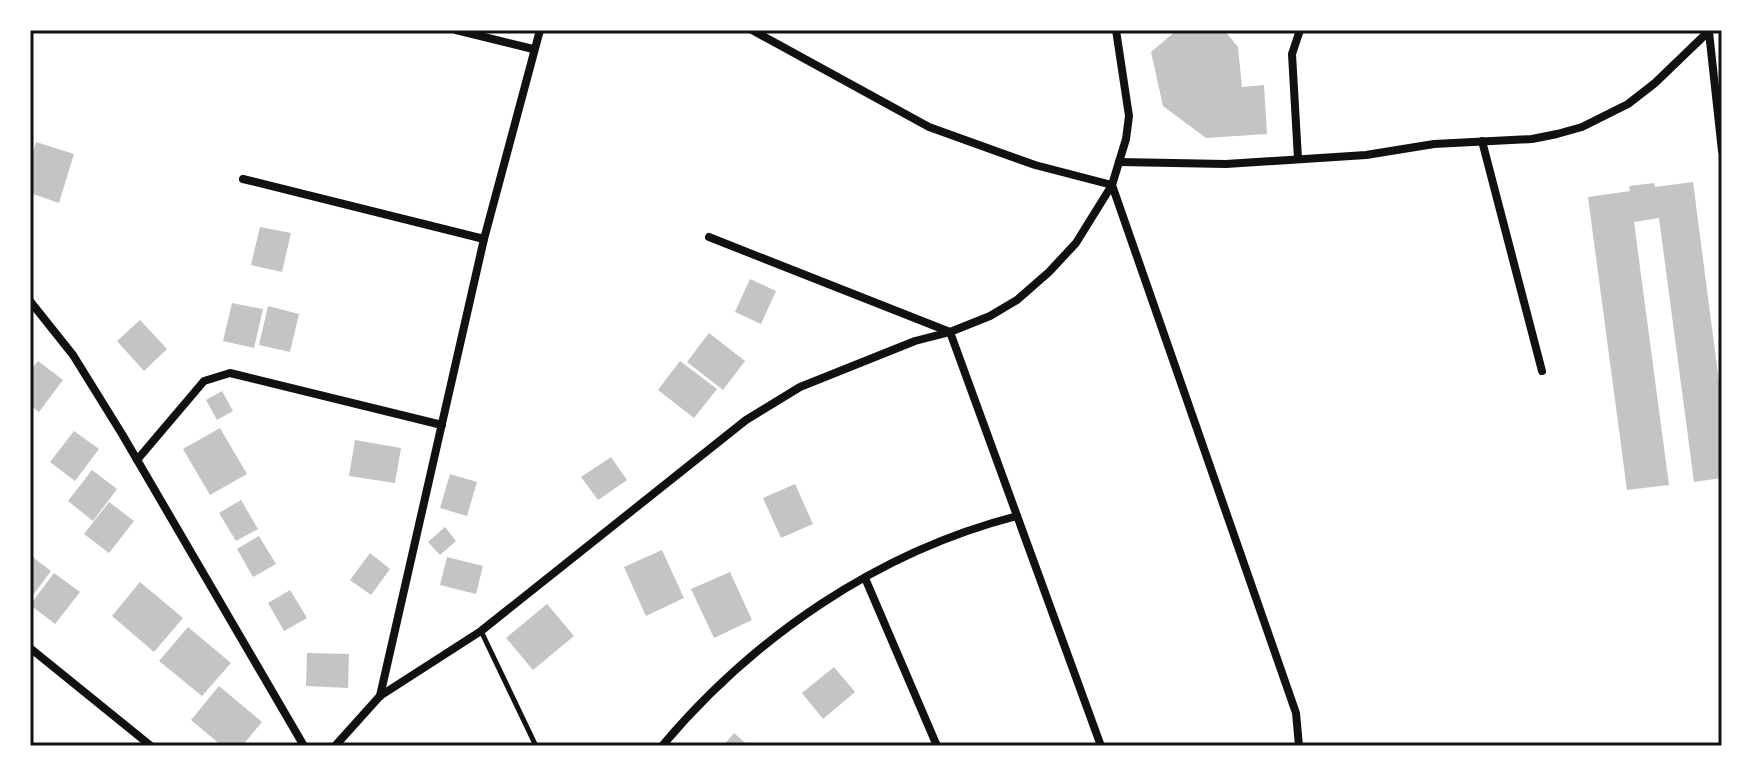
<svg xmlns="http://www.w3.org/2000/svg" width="1752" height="776" font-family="'Work Sans',sans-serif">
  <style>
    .building { fill: #c4c4c4 }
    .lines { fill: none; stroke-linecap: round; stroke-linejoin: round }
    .service { stroke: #111; stroke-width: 5 }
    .minor { stroke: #111; stroke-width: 8 }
    .neatline { fill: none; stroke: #111; stroke-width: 3 }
  </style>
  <rect width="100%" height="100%" fill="#fff"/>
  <g class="building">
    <polygon points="1177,30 1224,30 1238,47 1242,87 1264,85 1267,134 1206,138 1163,106 1151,52"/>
    <polygon points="36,142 74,154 59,203 30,193 30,161"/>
    <polygon points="1693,182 1722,405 1722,478 1694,482 1659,218 1634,222 1669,485 1627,490 1588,197 1630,191 1629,186 1654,183 1655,187"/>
    <polygon points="260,227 291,233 282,272 251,265"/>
    <polygon points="750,279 776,291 761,324 735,312"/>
    <polygon points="232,303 263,309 254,348 223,341"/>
    <polygon points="268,306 299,314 290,352 259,345"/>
    <polygon points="140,320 167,349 144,371 117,341"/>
    <polygon points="709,333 745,361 723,390 687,362"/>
    <polygon points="38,361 63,380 39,412 30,405 30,371"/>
    <polygon points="680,361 717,389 694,418 658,390"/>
    <polygon points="222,391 233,411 217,420 206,400"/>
    <polygon points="220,428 247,474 210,495 183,449"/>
    <polygon points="74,431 99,449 75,481 50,462"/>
    <polygon points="355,440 401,448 395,483 349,476"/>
    <polygon points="611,457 627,480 598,500 581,477"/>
    <polygon points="92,470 117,489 93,521 68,501"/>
    <polygon points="450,474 477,482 467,516 440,508"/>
    <polygon points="795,484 813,524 781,538 763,498"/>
    <polygon points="241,500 258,529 236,541 219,513"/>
    <polygon points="109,502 134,521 109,553 84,534"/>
    <polygon points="445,527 456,541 440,555 428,542"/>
    <polygon points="259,536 276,564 253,577 237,549"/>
    <polygon points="662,550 684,598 646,616 624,567"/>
    <polygon points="370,553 390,569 371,595 350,580"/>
    <polygon points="30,555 51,571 30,599"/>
    <polygon points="447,557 483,566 476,594 440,585"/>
    <polygon points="730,572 752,620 714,638 691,589"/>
    <polygon points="54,573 80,592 55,624 30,605"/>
    <polygon points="140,582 183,618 154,652 112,616"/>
    <polygon points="290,590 307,618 284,631 268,603"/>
    <polygon points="547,604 574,636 533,670 506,638"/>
    <polygon points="188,627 231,663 202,696 159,661"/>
    <polygon points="307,653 349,654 348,688 306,686"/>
    <polygon points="834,667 855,692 823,719 802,693"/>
    <polygon points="219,686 262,722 242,746 222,746 191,720"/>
    <polygon points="734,733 749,746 723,746"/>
  </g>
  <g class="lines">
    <polyline class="service" points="481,631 536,746"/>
    <g class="minor">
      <polyline points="456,30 533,49"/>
      <polyline points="752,30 929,127 1035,165 1112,185"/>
      <polyline points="1709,32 1722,151"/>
      <polyline points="1482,141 1542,371"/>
      <polyline points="1298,159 1292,54 1300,30"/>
      <polyline points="1119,162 1226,164 1366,155 1434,144 1532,139 1557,134 1582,127 1628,104 1655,83 1710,30"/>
      <polyline points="243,179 484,239"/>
      <polyline points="1112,185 1296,713 1299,746"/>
      <polyline points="709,237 950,332 1101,746"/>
      <polyline points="30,301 73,355 122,434 304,746"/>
      <polyline points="137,460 204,381 230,373 442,425"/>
      <polyline points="865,578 937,746"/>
      <polyline points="30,648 151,746"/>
      <polyline points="380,696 484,239 540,30"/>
      <polyline points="335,746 380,696 481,631 746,420 800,387 915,341 950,332 990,316 1017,300 1049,272 1076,243 1112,185 1126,139 1129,116 1116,30"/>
      <path d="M662,746c92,-109 215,-194 355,-230"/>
    </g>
  </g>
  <rect width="1752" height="776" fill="none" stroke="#ffffff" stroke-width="64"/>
  <rect x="32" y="32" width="1688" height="712" class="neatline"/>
</svg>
